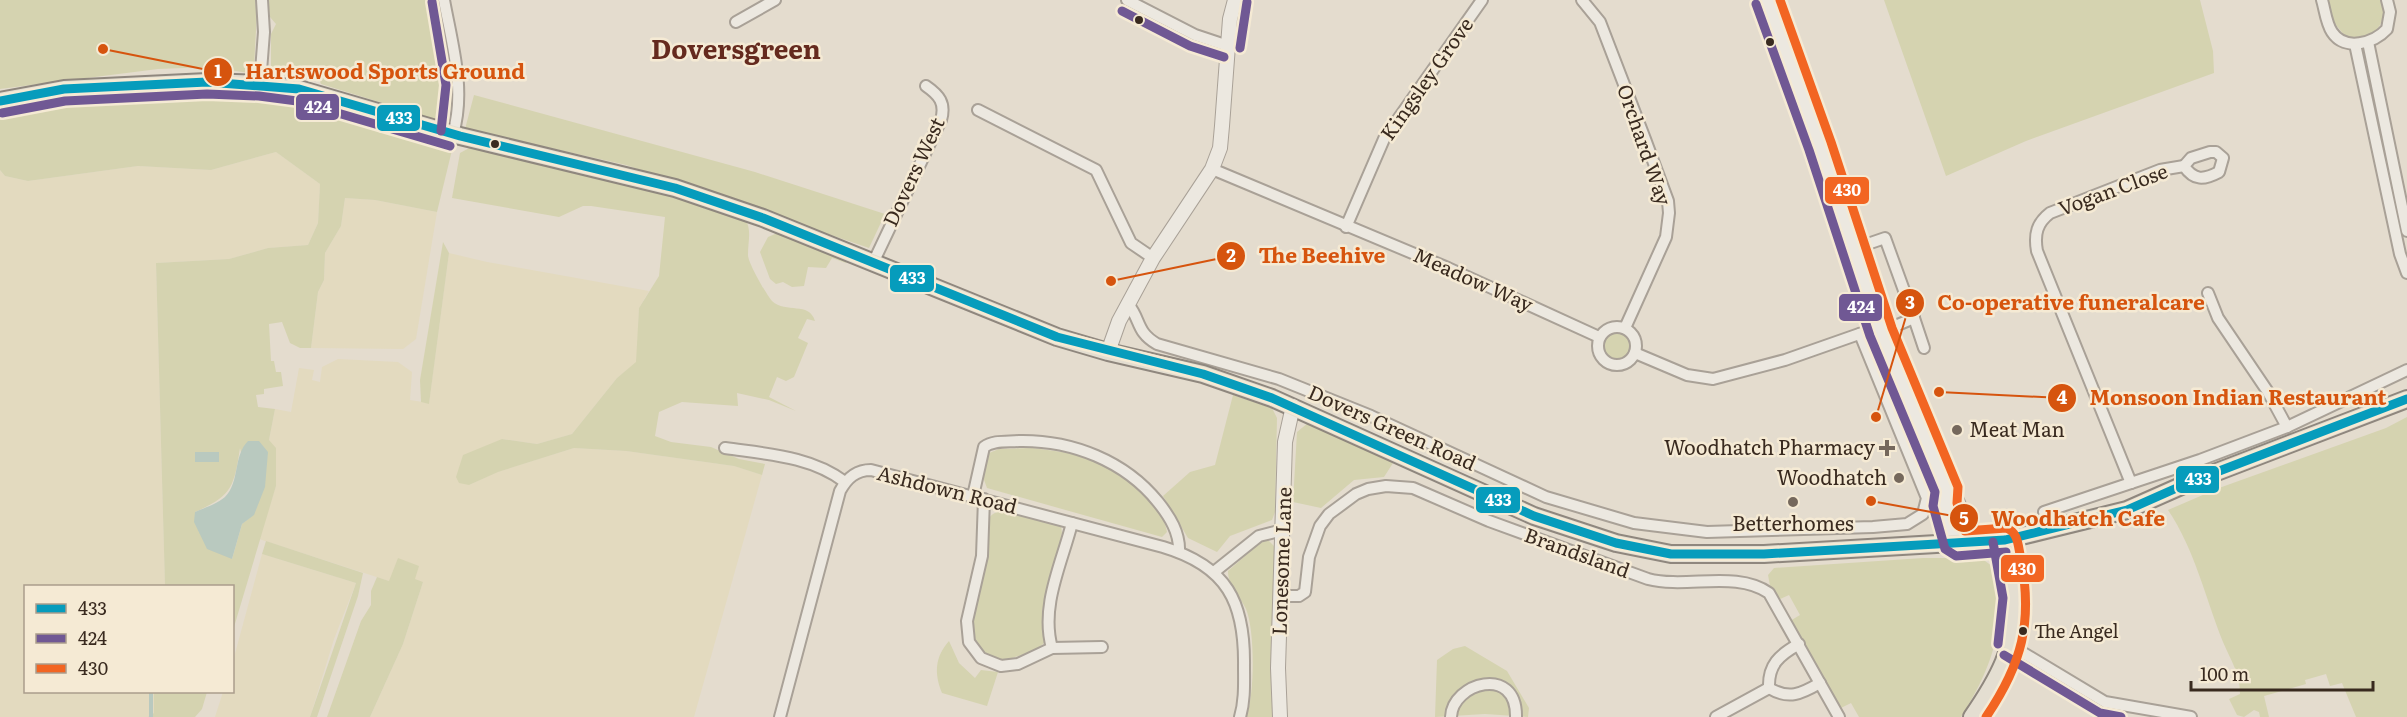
<svg xmlns="http://www.w3.org/2000/svg" width="2407" height="717" font-family="Literata,serif">
  <style>
    .farmland { fill: #e3dabf }
    .green { fill: #d5d3b0; fill-rule: evenodd }
    .water { fill: #b9c9bf }
    .lines { fill: none; stroke-linecap: round; stroke-linejoin: round }
    .stream { stroke: #b9c9bf; stroke-width: 4 }
    .minor-casing { stroke: #a9a197; stroke-width: 14 }
    .tertiary-casing { stroke: #a9a197; stroke-width: 16 }
    .primary-casing { stroke: #8f877e; stroke-width: 20 }
    .minor { stroke: #ece8e0; stroke-width: 10 }
    .tertiary { stroke: #ece8e0; stroke-width: 14 }
    .primary { stroke: #e4ded1; stroke-width: 16 }
    .bus-1-casing { stroke: #f5ead4; stroke-width: 14 }
    .bus-2-casing { stroke: #f5ead4; stroke-width: 14 }
    .bus-3-casing { stroke: #f5ead4; stroke-width: 14 }
    .bus-1 { stroke: #069cbc; stroke-width: 9 }
    .bus-2 { stroke: #705894; stroke-width: 9 }
    .bus-3 { stroke: #f26522; stroke-width: 9 }
    .bus-dot { fill: #392a1f; stroke: #f5ead4; stroke-width: 2 }
    .poi-dot { fill: #75685c; stroke: #f5ead4; stroke-width: 2 }
    .labels { text-anchor: middle; stroke-width: 5; stroke-linejoin: round; paint-order: stroke }
    .bus-label { font-size: 18px; fill: #392a1f; stroke: #f5ead4; text-anchor: start }
    .street-label { font-size: 20px; fill: #392a1f; stroke: #f5ead4 }
    .poi-label { font-size: 20px; fill: #392a1f; stroke: #f5ead4; text-anchor: end }
    .district-label { font-size: 26px; font-weight: bold; fill: #652a1e; stroke: #f5ead4 }
    .leader { fill: none; stroke: #d6540e; stroke-width: 2 }
    .callout-dot { fill: #d6540e; stroke: #f5ead4; stroke-width: 2 }
    .mark-label { font-size: 18px; text-anchor: middle; font-weight: bold; fill: #fff }
    .callout-label { font-size: 21px; text-anchor: middle; font-weight: bold; fill: #d6540e; stroke: #f5ead4; stroke-width: 5; stroke-linejoin: round; paint-order: stroke }
    .line-badge { stroke: #f5ead4; stroke-width: 2 }
    .badge-label { font-size: 16px; text-anchor: middle; font-weight: bold; fill: #fff }
  </style>
  <rect width="100%" height="100%" fill="#e4dcce"/>
  <g class="farmland">
    <polygon points="276,152 320,184 318,223 308,245 268,248 229,259 156,263 165,586 26,586 26,692 154,692 154,713 148,717 0,717 0,170 5,176 28,181 138,166 211,170"/>
    <polygon points="345,198 375,200 437,212 416,339 403,349 311,348 318,292 324,280 325,253 341,226"/>
    <polygon points="449,253 487,262 649,291 639,308 637,362 617,378 572,434 537,444 502,439 469,485 497,472 574,448 626,451 734,466 762,475 694,717 370,717 403,644 423,582 389,581 259,539 276,486 269,440 275,409 291,412 299,368 314,370 312,380 320,382 322,367 338,359 398,362 412,372 410,400 429,403"/>
    <polygon points="262,554 356,583 334,639 310,717 215,717 223,692 232,692 233,661"/>
  </g>
  <g class="green">
    <polygon points="0,0 255,0 257,12 254,67 249,73 210,67 158,69 0,89"/>
    <polygon points="268,0 437,0 453,85 451,108 442,118 434,119 321,84 319,79 303,79 273,72 271,68 271,34 276,24 270,17"/>
    <polygon points="1884,0 2200,0 2213,51 2214,73 2026,141 1946,176"/>
    <path d="M2327,0h56c5,26 -12,44 -38,36l-14,-17z"/>
    <path d="M252,88c29,5 192,41 200,62l-15,62 -62,-12 -30,-2 -4,28 -16,27 -1,27 -6,12 -7,56h-11l-10,-5 -8,-21 -13,2 2,37h3l2,11h5l2,14 -19,3v5l-8,1 2,12 17,2 -6,31 7,8v38l-42,141 -2,-41h-67l-9,-323 73,-4 39,-11 40,-3 10,-22 2,-39 -44,-32 -65,18 -73,-4 -110,15 -23,-5 -5,-6v-60l178,-20zM240,448l14,66 -12,10 -10,35 -37,-47c37,-16 39,-25 45,-64z"/>
    <polygon points="474,95 755,172 885,214 869,248 626,165 465,129"/>
    <path d="M471,147l24,4v3l13,3 1,-4 138,34 98,31c7,13 3,22 3,37 0,8 18,39 24,46 14,13 37,0 43,20l-8,-2 -9,19 10,5 -14,34 -8,4 -9,-4 -8,20 27,14 -27,-11 -32,-7 1,13 -56,-4 -23,10 -4,24 16,6 40,5 28,12 26,5 -3,11 -28,-9 -108,-15 -52,-3 -76,24 -29,13 -10,-2 -3,-6 7,-22 39,-16 35,5 35,-10 45,-56 19,-16 3,-54 20,-32 6,-59 -74,-11h-8l-24,11 -107,-19 8,-45z"/>
    <polygon points="782,231 850,256 846,263 832,258 826,268 808,267 804,286 792,287 783,282 776,284 770,279 760,252 768,237"/>
    <polygon points="443,242 449,253 429,404 421,402 420,380"/>
    <circle cx="1617" cy="346" r="14"/>
    <polygon points="1233,395 1272,408 1277,418 1275,512 1272,520 1230,536 1217,552 1188,538 1163,496 1190,472 1215,465"/>
    <path d="M2407,417v300h-51l-14,-34 -12,3 -4,-12 -21,6 1,4 -42,12 5,21h-9l-1,-5 -5,-2 -10,7 -7,-2 -8,-16 11,-5c0,-21 -9,-33 -17,-52 -18,-45 -28,-92 -55,-132l51,-22 167,-60z"/>
    <polygon points="1308,423 1393,463 1384,477 1354,480 1321,508 1293,502 1297,432"/>
    <path d="M1032,448c22,3 48,5 69,14 28,12 61,40 66,70l-5,5 -175,-49 -4,-11 6,-24 10,-4z"/>
    <path d="M1002,511l59,15 1,7 -20,78 3,31c-8,9 -21,12 -33,16 -8,3 -14,2 -22,-2 -34,-15 -8,-64 -5,-89 2,-13 -1,-36 3,-46 2,-7 8,-9 14,-10z"/>
    <path d="M1268,540l9,9 -6,129 2,39h-27c9,-21 9,-87 0,-108 -6,-13 -18,-23 -18,-38l34,-30z"/>
    <polygon points="266,541 363,573 358,596 317,717 310,717 356,583 262,554"/>
    <polygon points="398,558 419,566 415,579 423,582 403,644 370,717 327,717 361,621 371,605 371,591 377,577 389,581"/>
    <path d="M1923,558h58l11,8c19,54 -2,105 -31,151h-102l-8,-14 -12,6 -49,-88 10,-6 -11,-20 -11,5 -8,-14 -2,-11 6,-7z"/>
    <path d="M949,641l10,22 16,15 6,-8 17,2 -11,34 -45,-13c-8,-20 -7,-36 7,-52z"/>
    <polygon points="1465,646 1507,671 1529,708 1528,717 1485,714 1435,717 1437,660 1453,649"/>
    <polygon points="154,692 207,692 202,709 195,717 148,717 154,713"/>
  </g>
  <g class="water">
    <path d="M248,441h11l9,11 -3,35 -11,28 -12,9 -10,35 -25,-10 -13,-27 1,-10c9,-4 22,-8 30,-15 15,-15 8,-41 23,-56z"/>
    <rect x="195" y="452" width="24" height="10"/>
  </g>
  <g class="lines">
    <polyline class="stream" points="151,692 151,717"/>
    <g class="minor-casing">
      <g id="minor">
        <path d="M444,0c8,44 22,90 9,134"/>
        <polyline points="1127,0 1195,35 1228,46"/>
        <polyline points="1582,0 1600,22 1645,139 1668,201 1669,213 1666,237 1625,328"/>
        <path d="M2322,0c3,10 4,23 10,32 13,20 42,11 55,-3l3,-17 -3,-12"/>
        <polyline points="736,22 775,0"/>
        <polyline points="2368,42 2407,231"/>
        <polyline points="2355,44 2400,254 2407,273"/>
        <polyline points="260,84 264,32 262,0"/>
        <polyline points="978,110 1096,170 1131,243 1153,258"/>
        <path d="M2210,152h6l7,6 -4,14c-15,8 -25,9 -35,-6l7,-8z"/>
        <polyline points="1212,169 1448,268 1599,337"/>
        <polyline points="1346,227 1384,139 1482,0"/>
        <polyline points="1853,249 1885,238 1914,318 1881,332"/>
        <path d="M873,263l68,-143c5,-17 -2,-25 -15,-34"/>
        <polyline points="2208,293 2218,318 2268,392 2287,427"/>
        <path d="M1128,304c13,16 8,28 29,40l122,35 92,37 175,81 88,26 73,9 166,-5 34,-3 16,-10 4,-16 -67,-164"/>
        <polyline points="1914,318 1924,348"/>
        <circle cx="1617" cy="346" r="19"/>
        <polyline points="1635,353 1687,375 1713,379 1785,360 1879,327"/>
        <path d="M725,448c41,6 86,8 120,34"/>
        <path d="M2131,483l-94,-232c-3,-17 0,-28 13,-38l110,-43 24,-4"/>
        <path d="M973,496l11,-49c9,-7 23,-5 35,-6 53,-1 106,20 139,61 12,15 22,31 21,50"/>
        <path d="M984,499l-2,57 -15,65 2,21 12,16 20,8 17,-2 34,-16c-12,-42 10,-85 20,-125"/>
        <polyline points="2044,512 2200,460 2287,427 2407,370"/>
        <polyline points="1214,572 1259,536 1283,530"/>
        <path d="M1280,596h19l6,-4 4,-35 11,-31 9,-12 27,-20 12,-5 18,-3 27,2 76,33 159,58c39,10 88,-9 121,14l70,124"/>
        <path d="M1799,644c-20,11 -31,21 -30,44 20,12 32,6 51,-5"/>
        <polyline points="2010,645 2105,702 2191,717"/>
        <polyline points="1052,648 1102,647"/>
        <path d="M780,717l60,-226c7,-13 16,-21 31,-21l292,77c64,19 82,55 81,119 0,17 1,34 -4,51"/>
        <path d="M1451,717c1,-34 66,-53 65,0"/>
        <polyline points="1716,717 1769,688"/>
      </g>
    </g>
    <g class="tertiary-casing">
      <g id="tertiary">
        <polyline points="1767,0 1820,146 1881,332 1947,491 1956,498 1975,543"/>
        <polyline points="1108,352 1119,321 1153,258 1212,169 1220,148 1222,126 1230,19 1235,0"/>
        <polyline points="1947,491 1945,504 1956,544"/>
        <polyline points="1280,717 1278,668 1285,442 1293,406"/>
      </g>
    </g>
    <g class="primary-casing">
      <g id="primary">
        <polyline points="0,101 64,89 207,82 260,84 299,89 460,136 675,188 763,218 1057,337 1108,352 1203,374 1272,398 1534,516 1616,543 1671,554 1764,554 2005,540 2127,510 2188,483 2407,399"/>
        <path d="M1972,717c25,-36 45,-71 43,-116 -1,-20 -7,-41 -10,-61"/>
      </g>
    </g>
    <use href="#minor" class="minor"/>
    <use href="#tertiary" class="tertiary"/>
    <use href="#primary" class="primary"/>
    <g class="bus-1-casing">
      <polyline id="bus-1" points="0,101 64,89 207,82 299,89 460,136 675,188 763,218 1057,337 1203,374 1272,398 1534,516 1616,543 1671,554 1764,554 2005,540 2127,510 2188,483 2407,399"/>
    </g>
    <g class="bus-2-casing">
      <g id="bus-2">
        <polyline points="432,2 446,85 441,131"/>
        <polyline points="1756,4 1809,150 1870,336 1935,492 1933,506 1945,549 1956,556 2006,552"/>
        <polyline points="1122,11 1190,46 1224,57"/>
        <polyline points="1240,48 1247,2"/>
        <polyline points="2,113 65,101 207,94 259,96 297,101 450,146"/>
        <polyline points="1993,542 2003,598 1998,644"/>
        <polyline points="2004,655 2100,713 2121,717"/>
      </g>
    </g>
    <g class="bus-3-casing">
      <path id="bus-3" d="M1780,0l51,142 61,186 66,159 -1,16 8,28 41,-3c13,4 12,20 15,31 12,63 1,105 -35,158"/>
    </g>
    <use href="#bus-1" class="bus-1"/>
    <use href="#bus-2" class="bus-2"/>
    <use href="#bus-3" class="bus-3"/>
  </g>
  <g class="bus-dot">
    <circle cx="1139" cy="20" r="5"/>
    <circle cx="1770" cy="42" r="5"/>
    <circle cx="495" cy="144" r="5"/>
    <circle cx="2023" cy="631" r="5"/>
  </g>
  <g class="poi-dot">
    <circle cx="1957" cy="430" r="6"/>
    <path d="M1884 439h6v6h6v6h-6v6h-6v-6h-6v-6h6z"/>
    <circle cx="1899" cy="478" r="6"/>
    <circle cx="1793" cy="502" r="6"/>
  </g>
  <g class="labels">
    <g class="bus-label">
      <text x="2034" y="638">The Angel</text>
    </g>
    <g class="street-label">
      <text transform="translate(1427 79) rotate(-55)" y="7">Kingsley Grove</text>
      <text transform="translate(1644 145) rotate(71)" y="7">Orchard Way</text>
      <text transform="translate(914 172) rotate(-65)" y="7">Dovers West</text>
      <text transform="translate(2113 190) rotate(-20)" y="7">Vogan Close</text>
      <text transform="translate(1473 280) rotate(24)" y="7">Meadow Way</text>
      <text transform="translate(1392 428) rotate(24)" y="7">Dovers Green Road</text>
      <text transform="translate(947 490) rotate(14)" y="7">Ashdown Road</text>
      <text transform="translate(1577 553) rotate(20)" y="7">Brandsland</text>
      <text transform="translate(1282 561) rotate(-88)" y="7">Lonesome Lane</text>
    </g>
    <g class="poi-label">
      <text x="1969" y="437" text-anchor="start">Meat Man</text>
      <text x="1875" y="455">Woodhatch Pharmacy</text>
      <text x="1887" y="485">Woodhatch</text>
      <text x="1793" y="531" text-anchor="middle">Betterhomes</text>
    </g>
    <g class="district-label">
      <text x="736" y="59">Doversgreen</text>
    </g>
  </g>
  <path class="leader" d="M103 49L218 72M1111 281L1231 256M1876 417L1910 303M1939 392L2062 398M1871 501L1964 518"/>
  <g class="callout-dot">
    <circle cx="103" cy="49" r="6"/>
    <circle cx="1111" cy="281" r="6"/>
    <circle cx="1876" cy="417" r="6"/>
    <circle cx="1939" cy="392" r="6"/>
    <circle cx="1871" cy="501" r="6"/>
    <circle cx="218" cy="72" r="15"/>
    <circle cx="1231" cy="256" r="15"/>
    <circle cx="1910" cy="303" r="15"/>
    <circle cx="2062" cy="398" r="15"/>
    <circle cx="1964" cy="518" r="15"/>
  </g>
  <g class="mark-label">
    <text x="218" y="78">1</text>
    <text x="1231" y="262">2</text>
    <text x="1910" y="309">3</text>
    <text x="2062" y="404">4</text>
    <text x="1964" y="525">5</text>
  </g>
  <g class="callout-label">
    <text x="385" y="79">Hartswood Sports Ground</text>
    <text x="1322" y="263">The Beehive</text>
    <text x="2071" y="310">Co-operative funeralcare</text>
    <text x="2238" y="405">Monsoon Indian Restaurant</text>
    <text x="2078" y="526">Woodhatch Cafe</text>
  </g>
  <g class="line-badge">
    <rect x="295" y="93" width="45" height="28" rx="6" fill="#705894"/>
    <rect x="376" y="104" width="45" height="28" rx="6" fill="#069cbc"/>
    <rect x="1824" y="176" width="46" height="29" rx="6" fill="#f26522"/>
    <rect x="889" y="264" width="46" height="29" rx="6" fill="#069cbc"/>
    <rect x="1838" y="293" width="45" height="29" rx="6" fill="#705894"/>
    <rect x="2175" y="465" width="45" height="29" rx="6" fill="#069cbc"/>
    <rect x="1475" y="486" width="46" height="28" rx="6" fill="#069cbc"/>
    <rect x="2000" y="554" width="45" height="29" rx="6" fill="#f26522"/>
  </g>
  <g class="badge-label">
    <text x="318" y="113">424</text>
    <text x="399" y="124">433</text>
    <text x="1847" y="196">430</text>
    <text x="912" y="284">433</text>
    <text x="1861" y="313">424</text>
    <text x="2198" y="485">433</text>
    <text x="1498" y="506">433</text>
    <text x="2022" y="575">430</text>
  </g>
  <rect x="24" y="585" width="210" height="108" fill="#f5ead4" stroke="#aa9d8c" stroke-width="1.5"/>
  <rect x="36" y="604" width="30" height="9" fill="#069cbc" stroke="#aa9d8c" stroke-width="1.5"/>
  <text x="78" y="615" font-size="18" fill="#392a1f">433</text>
  <rect x="36" y="634" width="30" height="9" fill="#705894" stroke="#aa9d8c" stroke-width="1.5"/>
  <text x="78" y="645" font-size="18" fill="#392a1f">424</text>
  <rect x="36" y="664" width="30" height="9" fill="#f26522" stroke="#aa9d8c" stroke-width="1.5"/>
  <text x="78" y="675" font-size="18" fill="#392a1f">430</text>
  <path d="M2191 681v9h182v-9" fill="none" stroke="#392a1f" stroke-width="3"/>
  <text x="2200" y="681" font-size="18" fill="#392a1f" stroke="#f5ead4" stroke-width="4.5" paint-order="stroke">100 m</text>
</svg>
